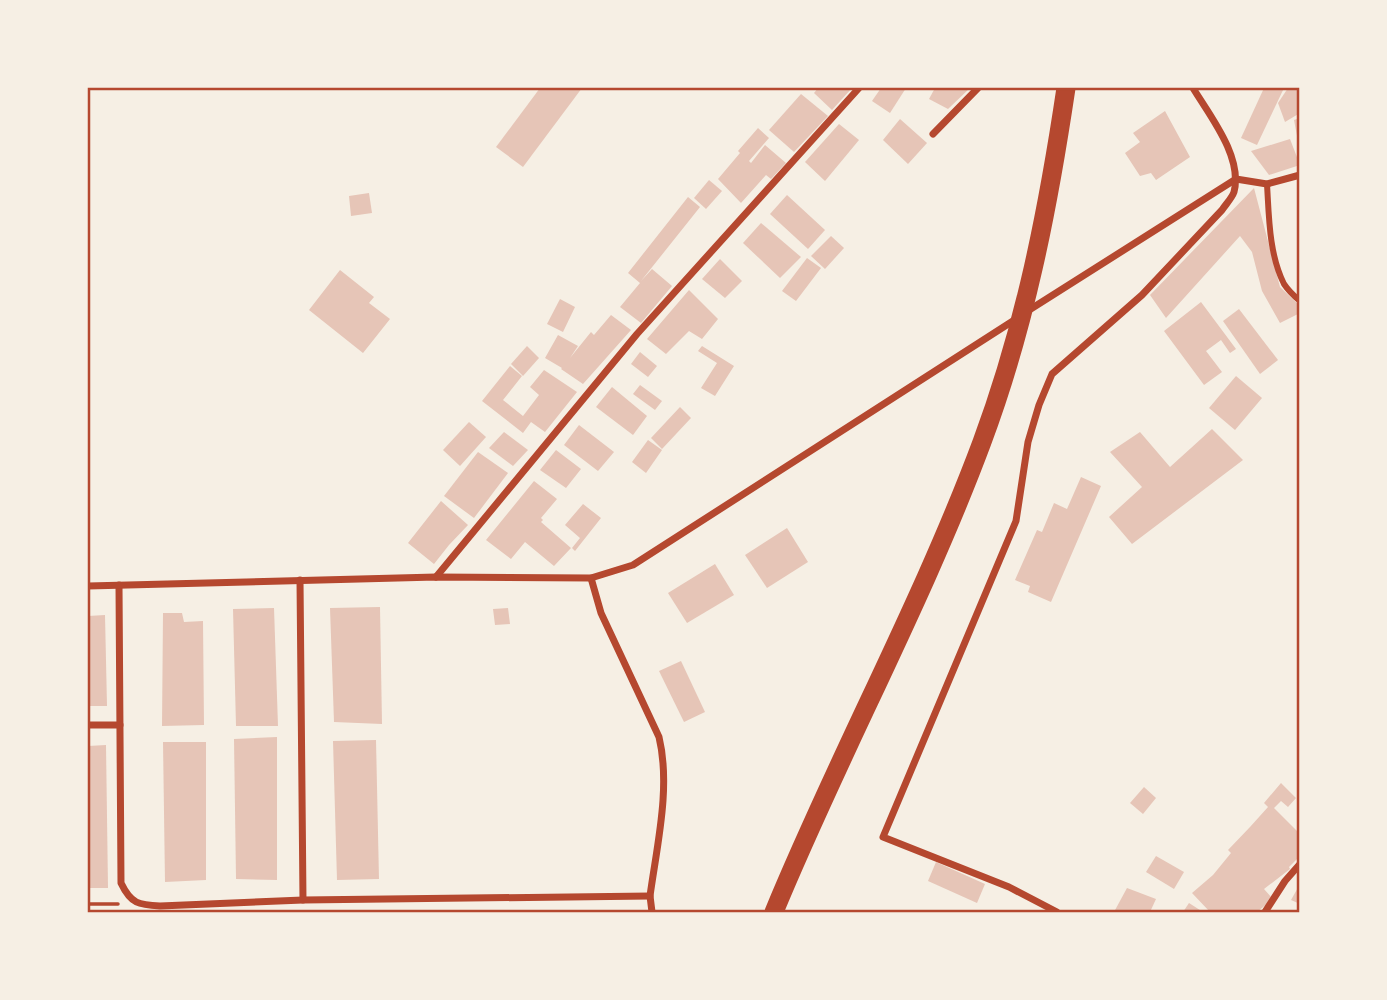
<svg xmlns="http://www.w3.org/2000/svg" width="1387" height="1000" font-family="Cabin,sans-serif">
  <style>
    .building { fill: #e6c5b7 }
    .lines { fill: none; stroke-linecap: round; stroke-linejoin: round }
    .path { stroke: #b5482f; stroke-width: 3.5 }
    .pedestrian { stroke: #b5482f; stroke-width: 6 }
    .minor { stroke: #b5482f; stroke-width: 7 }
    .trunk { stroke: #b5482f; stroke-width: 19 }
    .neatline { fill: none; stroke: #b5482f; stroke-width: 2.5 }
  </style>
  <rect width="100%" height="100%" fill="#f6efe4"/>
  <g class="building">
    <polygon points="540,88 582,88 523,167 496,147"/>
    <polygon points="818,88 852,88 832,110 814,93"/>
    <polygon points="881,88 906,88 890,113 872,101"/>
    <polygon points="935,88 970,88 948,109 929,99"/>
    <polygon points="1264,88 1284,88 1257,145 1241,138"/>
    <polygon points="1288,88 1300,88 1300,113 1285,122 1278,103"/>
    <polygon points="801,94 828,116 794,152 769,130"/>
    <polygon points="1165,111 1190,157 1156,180 1151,173 1140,176 1125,153 1140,142 1133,133"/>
    <polygon points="1300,118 1300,141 1298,141 1294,120"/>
    <polygon points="900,119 927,143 908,164 883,140"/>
    <polygon points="839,124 859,140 825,181 805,162"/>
    <polygon points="758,128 769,138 749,161 751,163 765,145 786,163 771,179 766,175 741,203 718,179 740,153 738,151"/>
    <polygon points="1290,139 1300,165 1269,175 1251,151"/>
    <polygon points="709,180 722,191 706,209 694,198"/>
    <polygon points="1254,188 1280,287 1300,306 1300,313 1280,323 1262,291 1252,252 1240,236 1166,318 1150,295"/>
    <polygon points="369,193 372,213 351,216 349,196"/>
    <polygon points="787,195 825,230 808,249 770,214"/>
    <polygon points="688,197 700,207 641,281 652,269 672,286 641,323 620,307 640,283 628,273"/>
    <polygon points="761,223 801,257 780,278 743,243"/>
    <polygon points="831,236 844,248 825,269 811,256"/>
    <polygon points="807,258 821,268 796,301 782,291"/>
    <polygon points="720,259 742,281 725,298 702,279"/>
    <polygon points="340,270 374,297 369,303 390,319 363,353 309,310"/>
    <polygon points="689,290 718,319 702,339 689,331 666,354 647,339"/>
    <polygon points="560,299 575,307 563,332 547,324"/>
    <polygon points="1201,302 1236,349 1230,353 1221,340 1206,351 1222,372 1204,385 1164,331"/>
    <polygon points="1239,309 1278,360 1260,374 1223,321"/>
    <polygon points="611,315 631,330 583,384 561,369 562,368 545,358 558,335 578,346 570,358 591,332 594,335"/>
    <polygon points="527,346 539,358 523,376 511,364"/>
    <polygon points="702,346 734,366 715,396 701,388 717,363 698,351"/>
    <polygon points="640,352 657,366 648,377 631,364"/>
    <polygon points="510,366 522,376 503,400 523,416 539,395 530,387 544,370 577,392 545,432 531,422 523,433 482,401"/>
    <polygon points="1236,376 1262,398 1235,430 1209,408"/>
    <polygon points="640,385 662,401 655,410 633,394"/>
    <polygon points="612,387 647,416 633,435 596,407"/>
    <polygon points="680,407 691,418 662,449 651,438"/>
    <polygon points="469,422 486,437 460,466 443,450"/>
    <polygon points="579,425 614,452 598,471 564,445"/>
    <polygon points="1212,429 1243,460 1132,544 1109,517 1142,487 1110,452 1140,432 1170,467"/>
    <polygon points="504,432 528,450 513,466 489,448"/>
    <polygon points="648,440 662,450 646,473 632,462"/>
    <polygon points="556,450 581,469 566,488 540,470"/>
    <polygon points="478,452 508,473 474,518 444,496"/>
    <polygon points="1081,477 1101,486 1051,602 1028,592 1030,586 1015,580 1037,530 1042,532 1054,503 1067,509"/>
    <polygon points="534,481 557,499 541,518 543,520 541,522 571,548 554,566 525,542 511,559 486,540"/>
    <polygon points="441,501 468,525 449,545 434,564 408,543"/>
    <polygon points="583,504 601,518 575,551 572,548 580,538 565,525"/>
    <polygon points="787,528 808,562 767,588 745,555"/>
    <polygon points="715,564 734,595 687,623 668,593"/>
    <polygon points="380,607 382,724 334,722 330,608"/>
    <polygon points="274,608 278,726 236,726 233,609"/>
    <polygon points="508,608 510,624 495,625 493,609"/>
    <polygon points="163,613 182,613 184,622 203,621 204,725 162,726"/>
    <polygon points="105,615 107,706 88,706 88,616"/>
    <polygon points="681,661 705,712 684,722 659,671"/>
    <polygon points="277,737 277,880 236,879 234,739"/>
    <polygon points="376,740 379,879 337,880 333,741"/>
    <polygon points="163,742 206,742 206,880 165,882"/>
    <polygon points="106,745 108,888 88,888 88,746"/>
    <polygon points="1281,783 1296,798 1288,807 1281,801 1274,808 1300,834 1300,856 1289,867 1290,869 1264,889 1273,899 1257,912 1210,912 1192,893 1213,875 1231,853 1228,850 1250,827 1268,807 1264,803"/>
    <polygon points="1144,787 1156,798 1143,814 1130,803"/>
    <polygon points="1156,856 1184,872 1174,889 1146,872"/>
    <polygon points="936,862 985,884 977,903 928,881"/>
    <polygon points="1300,884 1300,904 1291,900"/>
    <polygon points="1127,888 1156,899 1150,912 1114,912"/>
    <polygon points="1189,903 1203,912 1183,912"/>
  </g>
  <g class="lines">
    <polyline class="path" points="88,904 118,904"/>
    <path class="pedestrian" d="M1267,184c2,33 2,70 17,100 4,6 10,12 16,17"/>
    <g class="minor">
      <polyline points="933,134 978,88"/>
      <polyline points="1026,312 1236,179 1267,184 1300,175"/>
      <polyline points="436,577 637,334 859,88"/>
      <path d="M591,578l10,35 58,124c12,50 -2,108 -9,159l2,16"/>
      <polyline points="300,580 303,900"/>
      <path d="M119,585l2,298c10,21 18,22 39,23l143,-6 347,-4"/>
      <polyline points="88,586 436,577 591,578 633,565 1016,319"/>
      <polyline points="88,725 120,725"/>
      <path d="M1057,912l-48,-25 -126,-50 133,-316 12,-79 11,-37 13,-31 90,-79 80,-85c4,-6 10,-12 12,-18 9,-35 -24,-76 -41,-104"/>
      <polyline points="1265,912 1285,881 1300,864"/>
    </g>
    <path class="trunk" d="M774,912c65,-158 148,-309 208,-470 43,-115 66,-233 84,-354"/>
  </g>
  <rect width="1387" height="1000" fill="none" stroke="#f6efe4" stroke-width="178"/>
  <rect x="89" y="89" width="1209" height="822" class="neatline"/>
</svg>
